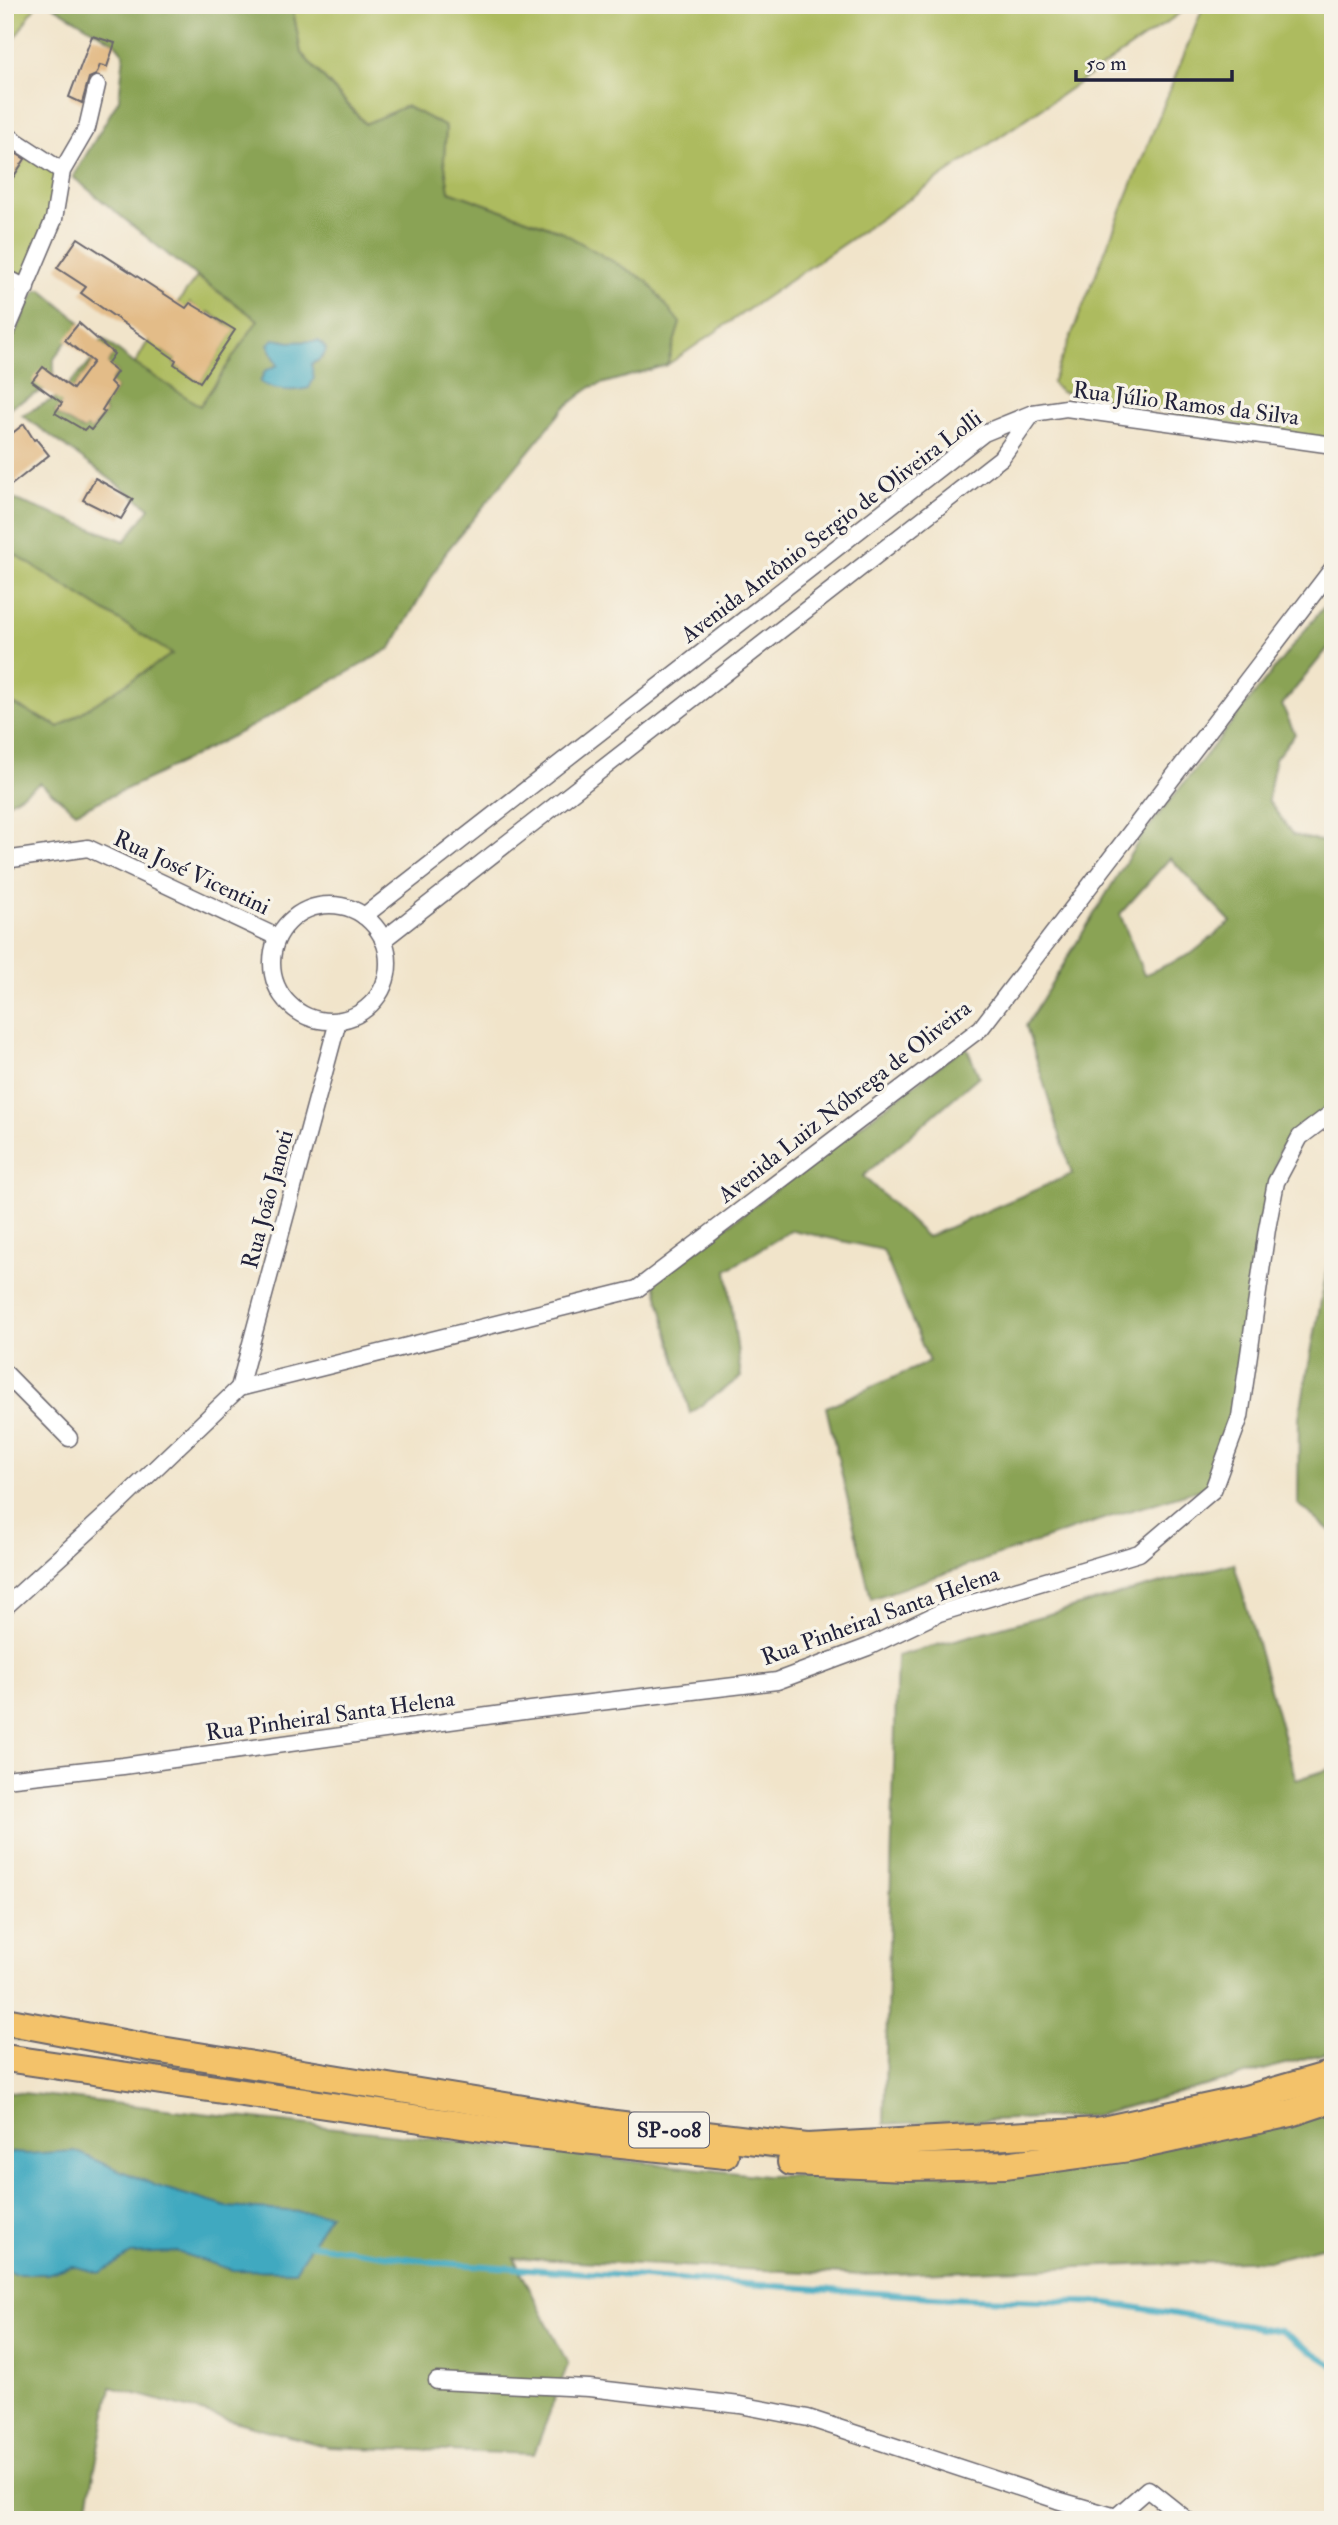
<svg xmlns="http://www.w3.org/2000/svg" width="1338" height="2525" font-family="'IM FELL Double Pica',serif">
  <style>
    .green { fill: #adbb5e; stroke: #686e4c; stroke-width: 2; fill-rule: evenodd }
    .forest { fill: #8aa355; stroke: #566248; stroke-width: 2; fill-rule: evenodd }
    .water { fill: #40a9c0; stroke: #31667e; stroke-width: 2 }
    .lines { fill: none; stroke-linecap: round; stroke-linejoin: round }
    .stream { stroke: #40a9c0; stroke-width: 6 }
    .building { fill: #e3bc88 }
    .street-casing { stroke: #6a666d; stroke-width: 19 }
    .primary-casing { stroke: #6a666d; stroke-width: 30 }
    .street { stroke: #fff; stroke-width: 16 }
    .primary { stroke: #f3c26a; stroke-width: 26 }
    .labels { text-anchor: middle; stroke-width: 7; stroke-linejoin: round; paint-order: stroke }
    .shield { fill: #f7f3e8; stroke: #62616f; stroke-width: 2 }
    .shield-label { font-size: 21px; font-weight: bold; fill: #22223b }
    .street-label { font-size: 23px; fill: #22223b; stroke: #f7f3e8 }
  </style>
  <rect width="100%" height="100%" fill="#f7f3e8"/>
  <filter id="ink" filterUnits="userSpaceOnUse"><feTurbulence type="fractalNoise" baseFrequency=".0143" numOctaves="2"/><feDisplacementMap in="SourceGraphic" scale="14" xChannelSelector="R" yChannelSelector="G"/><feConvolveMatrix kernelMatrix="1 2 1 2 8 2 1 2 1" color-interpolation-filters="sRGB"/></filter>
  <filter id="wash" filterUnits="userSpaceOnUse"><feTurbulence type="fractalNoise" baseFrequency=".00686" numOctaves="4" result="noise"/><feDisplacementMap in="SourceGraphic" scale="28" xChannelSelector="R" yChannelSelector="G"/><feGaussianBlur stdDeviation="1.57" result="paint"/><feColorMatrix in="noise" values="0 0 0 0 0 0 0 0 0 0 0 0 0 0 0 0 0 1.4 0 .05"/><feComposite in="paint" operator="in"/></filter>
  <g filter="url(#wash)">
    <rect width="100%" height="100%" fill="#f1e4ca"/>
    <g class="green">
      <polygon points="5,5 36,5 5,54"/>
      <polygon points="292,5 1192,5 667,365 680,323 560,231 449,191 444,160 446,127 406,106 366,124 301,53"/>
      <polygon points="1204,5 1333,5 1333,443 1061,392 1052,383"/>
      <polygon points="26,157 62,171 26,288 5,277 5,190"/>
      <path d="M197,277l61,43 -58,86 -65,-42 10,-18zM190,303l16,11 3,-2 25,18 -34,51 -26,-17 2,-4 -13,-9 17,-24 -4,-4z"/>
      <polygon points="5,548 173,654 59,727 5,700"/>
      <polygon points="5,2035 327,2088 806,2154 870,2156 1002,2150 1127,2137 1290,2101 1333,2086 1333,2091 1292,2105 1128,2140 1076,2147 869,2159 806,2158 326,2093 5,2038"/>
    </g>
    <g class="forest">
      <path d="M51,5h241l9,48 64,71 41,-18 40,21 -2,33 5,31 111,40 87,50 33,42 -13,42 -76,22 -27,21 -118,144 -55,96 -139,78 -100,51 -76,35 -36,-29 -35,22v-105l54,27 113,-73 -167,-106v-46l6,-4 114,43 25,-33 -128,-93 34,-17 35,-37 2,1 -38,51 28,17 4,-3 5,3 13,-18 -3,-3 14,-21 -6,-5 7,-11 -10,-8 7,-10 -14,-12 3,-3 32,25 65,42 58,-86 -86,-62 -99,-81 46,-78 5,-45 -9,-11zM282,340l7,2 30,-1 7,7c-1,9 -7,14 -15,16l1,10 -34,-9 -8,-15z"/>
      <polygon points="37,290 42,290 80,322 54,359 54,376 44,390 13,405 5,412 5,355 29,303"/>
      <path d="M1333,595v47l-51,63 13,29 -20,25 -7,41 25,35 40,9v262l-53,43 -24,93 -20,175 -28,70 -102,31 -235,81 -45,-192 103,-45 -46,-112 -91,-20 -65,40 14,107 -51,36 -36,-132 312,-235 13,30 -116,100 64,61 145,-63 -46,-148 115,-189zM1170,858l61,64 -40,32 -47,21 -24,-61z"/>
      <polygon points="1333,1256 1333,1533 1298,1504 1299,1417 1329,1258"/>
      <polygon points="1234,1563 1296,1780 1333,1768 1333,2051 1094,2116 884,2124 897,1656"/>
      <polygon points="5,2091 765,2176 963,2173 1333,2109 1333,2244 1271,2260 864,2275 514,2258 568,2364 534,2454 328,2447 111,2387 85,2520 5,2520"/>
    </g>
    <g class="water">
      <path d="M274,339l16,3 29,-1 7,8c-1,8 -8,12 -15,15l3,14 -5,10c-16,4 -35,3 -49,-6l5,-11 13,-6 -10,-21z"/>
      <polygon points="74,2151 157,2186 227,2207 330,2214 295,2271 232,2270 177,2252 131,2254 100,2273 72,2266 47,2274 13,2274 5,2268 5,2152 25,2154"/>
    </g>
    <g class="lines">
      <polyline class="stream" points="307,2244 442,2263 948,2298 1108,2303 1280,2331 1333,2365"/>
    </g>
    <g id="blocks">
      <g class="building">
        <polygon points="92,36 115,43 107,67 100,65 96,75 89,78 82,103 69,97"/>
        <polygon points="5,147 25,159 5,190"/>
        <polygon points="78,238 186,308 190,303 235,330 200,382 174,364 176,360 81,293 86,287 57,268"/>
        <polygon points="79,323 114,354 107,364 117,372 110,382 116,388 102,410 105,412 91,430 87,427 84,430 55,413 62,403 32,381 43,367 73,389 93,362 65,340"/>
        <polygon points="24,424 34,440 36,439 49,455 5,490 5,439"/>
        <polygon points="95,478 133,499 121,519 83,500"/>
      </g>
    </g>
  </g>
  <g filter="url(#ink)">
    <use href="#blocks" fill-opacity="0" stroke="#6a666d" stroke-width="2"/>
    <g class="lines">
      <g class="street-casing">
        <g id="street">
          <polyline points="5,134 62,171"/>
          <polyline points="5,277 26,288"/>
          <polyline points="5,335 54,219 62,171 87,128 97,85"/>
          <polyline points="5,860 88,848 277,937"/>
          <circle cx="330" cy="963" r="58"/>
          <polyline points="364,916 984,433 1033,413 1066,408 1333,445"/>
          <polyline points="383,940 1001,458 1033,413"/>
          <polyline points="5,1373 69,1438"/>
          <polyline points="239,1388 338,1021"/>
          <polyline points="5,1607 115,1507 239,1388 637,1289 981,1028 1333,568"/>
          <polyline points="5,1779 123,1766 531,1710 777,1681 868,1647 939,1613 1139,1553 1213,1490 1240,1417 1267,1229 1276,1182 1300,1137 1333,1112"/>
          <polyline points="437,2381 589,2388 740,2405 808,2418 1057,2500 1116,2517 1148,2489 1187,2520"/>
        </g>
      </g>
      <g class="primary-casing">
        <g id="primary">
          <polyline points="5,2021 155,2049 615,2124 807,2147 1098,2131 1246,2099 1333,2074"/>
          <polyline points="5,2058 509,2132 725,2155"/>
          <polyline points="791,2162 906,2167 1005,2165 1129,2148 1291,2113 1333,2099"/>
        </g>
      </g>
      <use href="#street" class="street"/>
      <use href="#primary" class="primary"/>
    </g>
  </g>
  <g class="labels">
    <rect class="shield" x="629" y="2112.5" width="80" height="35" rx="5"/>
    <g class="shield-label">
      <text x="669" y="2137">SP-008</text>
    </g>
    <g class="street-label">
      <text transform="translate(1186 403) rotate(7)" y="8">Rua Júlio Ramos da Silva</text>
      <text transform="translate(831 526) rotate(-37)" y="8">Avenida Antônio Sergio de Oliveira Lolli</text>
      <text transform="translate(192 872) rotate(25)" y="8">Rua José Vicentini</text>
      <text transform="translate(844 1101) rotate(-38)" y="8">Avenida Luiz Nóbrega de Oliveira</text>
      <text transform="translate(267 1199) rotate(-75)" y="8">Rua João Janoti</text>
      <text transform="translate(880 1615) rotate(-20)" y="8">Rua Pinheiral Santa Helena</text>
      <text transform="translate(330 1715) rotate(-8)" y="8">Rua Pinheiral Santa Helena</text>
    </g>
  </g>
  <rect width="1338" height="2525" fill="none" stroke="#f7f3e8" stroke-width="28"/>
  <path d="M1076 70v10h156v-10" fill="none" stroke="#22223b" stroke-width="3.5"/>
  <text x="1086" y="70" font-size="21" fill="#22223b" stroke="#f7f3e8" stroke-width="5" paint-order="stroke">50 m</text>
</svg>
